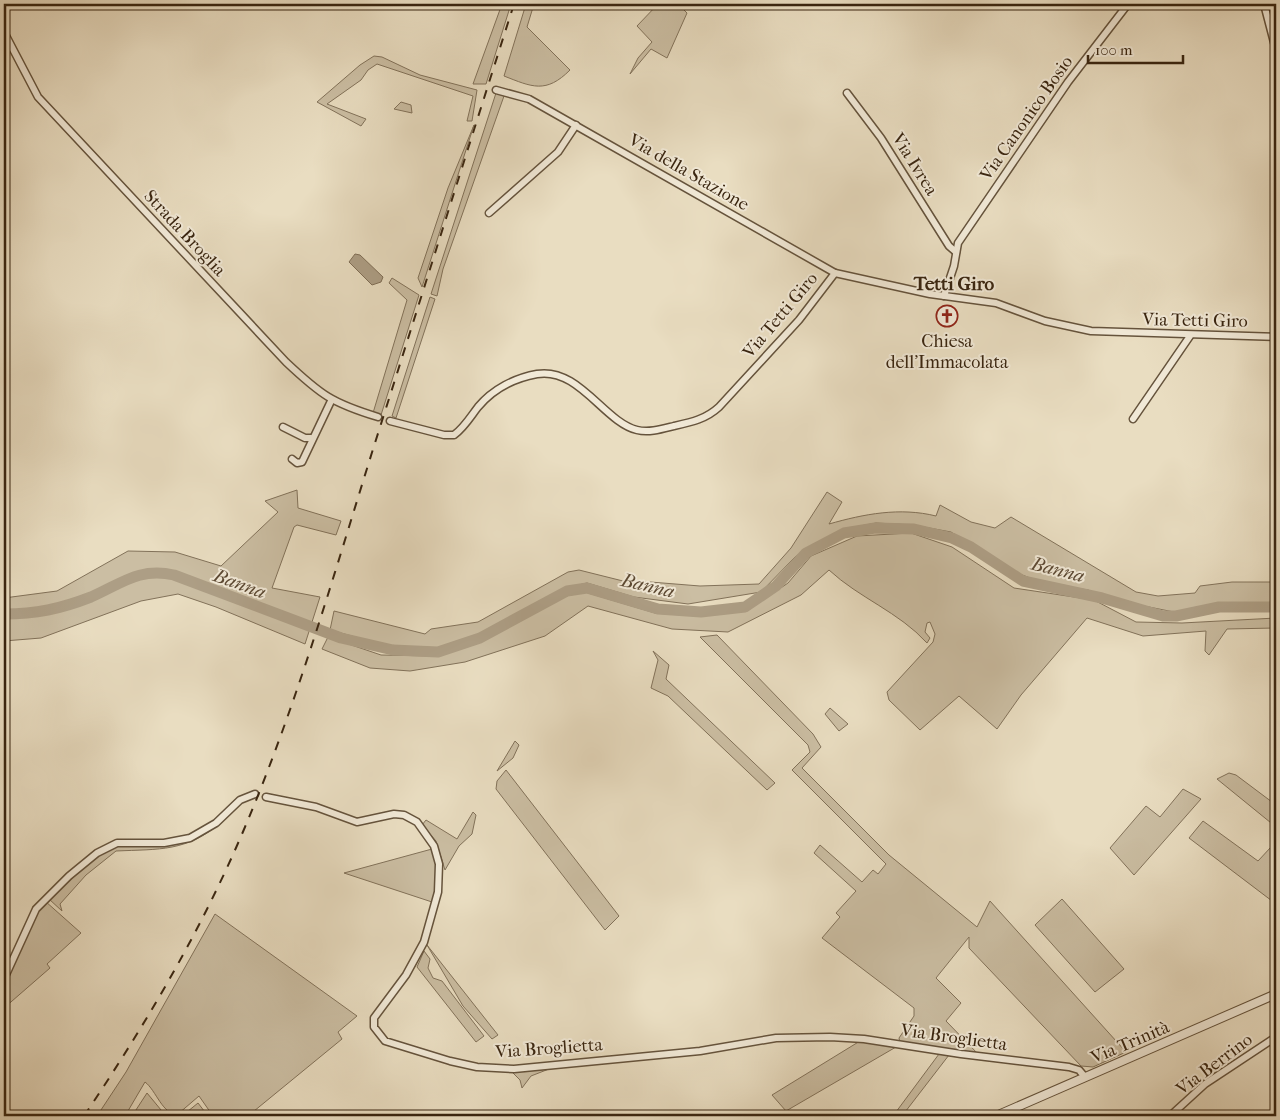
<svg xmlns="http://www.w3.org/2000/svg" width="1280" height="1120" font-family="'IM FELL French Canon',serif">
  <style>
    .green { fill: #cbbea3; stroke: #82725a }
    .water { fill: #ad9e85; stroke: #7f6e56 }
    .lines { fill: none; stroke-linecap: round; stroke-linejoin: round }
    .river { stroke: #ad9e85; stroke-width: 11 }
    .minor-casing { stroke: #65533c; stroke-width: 9 }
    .tertiary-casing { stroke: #65533c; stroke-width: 10 }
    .minor { stroke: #f1e9d7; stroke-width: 6 }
    .tertiary { stroke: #f1e9d7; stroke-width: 8 }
    .rail { stroke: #392510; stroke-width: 2; stroke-dasharray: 9 9; stroke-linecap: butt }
    .labels { text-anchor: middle; stroke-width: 4; stroke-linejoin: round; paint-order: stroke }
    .street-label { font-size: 18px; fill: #392510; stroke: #f1e9d7 }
    .poi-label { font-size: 18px; fill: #392510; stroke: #f1e9d7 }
    .neighbourhood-label { font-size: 19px; font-weight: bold; fill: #392510; stroke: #f1e9d7 }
    .water-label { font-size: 19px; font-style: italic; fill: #5c4933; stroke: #f1e9d7 }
  </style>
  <rect width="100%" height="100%" fill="#e9ddc1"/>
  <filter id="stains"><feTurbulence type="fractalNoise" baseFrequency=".004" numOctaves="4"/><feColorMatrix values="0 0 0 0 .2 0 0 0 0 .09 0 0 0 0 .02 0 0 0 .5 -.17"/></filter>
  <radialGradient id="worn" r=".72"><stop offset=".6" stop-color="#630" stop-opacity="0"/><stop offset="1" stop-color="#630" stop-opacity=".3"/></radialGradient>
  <g class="green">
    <polygon points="502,4 511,4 486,84 473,84"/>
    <path d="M526,4h8l-7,23 43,43c-24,24 -38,17 -66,6z"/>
    <polygon points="658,4 678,4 687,13 667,58 651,49 630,74 638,58 652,42 637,26"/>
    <polygon points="374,56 382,57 420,75 477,90 472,121 467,121 473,96 377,64 368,70 361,80 327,104 366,119 361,126 317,102 360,65"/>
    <polygon points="496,93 504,96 443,269 437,296 431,294"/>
    <polygon points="401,102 411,105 412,113 394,109"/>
    <polygon points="474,125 422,287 418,278 448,188"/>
    <polygon points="392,278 419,295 381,415 373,413 407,300 389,283"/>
    <polygon points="430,297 435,299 396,418 392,416"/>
    <polygon points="297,490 298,508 341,521 336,535 297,525 294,527 272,588 320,597 305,644 216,607 178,594 141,601 41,638 4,641 4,598 57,591 128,551 175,552 221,566 278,512 265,501"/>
    <path d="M827,492l15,10 -13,22c35,-10 71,-17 107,-8l4,-11 31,17 24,6 16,-11 125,75 22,4 37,-3 5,-7 32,-4h44v24l-60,-1 -42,7 -55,-11 -31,-11 -45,-7 -31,-12 -61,-39 -38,-7 -37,-2 -31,6 -37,19 -13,9 -34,35 -73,12 -54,-7 -47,-14 -21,5 -85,46 -39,14h-47l-65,-18 4,-19 91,23 6,-5 47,-7 90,-50 11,-2 52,13 7,-2 62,5 59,-2 32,-36z"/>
    <path d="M911,533l41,14 62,41 80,12 42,22 46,1 94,-5v10l-49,1 -18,26 -4,-4 1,-20 -63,5 -56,-18 -66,77 -24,34 -38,-33 -39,34 -31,-30 -2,-8 46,-50 2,-8 -5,-12 -3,1 -2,9 5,6 -3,5c-28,-31 -68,-45 -98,-73l-28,25 -73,37 -56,-3 -84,-23 -43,30 -80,26 -55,9 -40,-3 -48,-19 6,-12 53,18 56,1 42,-13 87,-47 19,-4 70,21 44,3 48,-5 41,-28 23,-27 46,-20z"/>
    <polygon points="717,635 813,734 821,747 802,768 889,855 977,927 990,901 1126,1052 1093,1067 1081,1066 969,948 969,937 936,978 961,1003 946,1021 979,1055 900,1043 899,1038 914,1016 914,1008 822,938 840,917 836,913 856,891 814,853 820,845 862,882 873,870 878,874 886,864 792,770 810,752 808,745 700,637"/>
    <polygon points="653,651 669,665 666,679 775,783 767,790 668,696 651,688 658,660"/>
    <polygon points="830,708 848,724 839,731 825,714"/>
    <polygon points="515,741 519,745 513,758 497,771"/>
    <polygon points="506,770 619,916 605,930 496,789 497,781"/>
    <polygon points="1229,773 1236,775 1276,805 1276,827 1217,779"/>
    <polygon points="1183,789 1201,799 1134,875 1110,848 1146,806 1160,817"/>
    <polygon points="473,812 476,815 472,834 459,846 445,870 436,841 422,825 426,820 457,839"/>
    <polygon points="1203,821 1258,861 1271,847 1276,851 1276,904 1189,838"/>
    <path d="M222,822c-36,30 -62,27 -106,29l-30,24 -26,29 2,7 -13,-12 56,-50 16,-5 66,-3z"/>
    <path d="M432,849c6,20 5,34 0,53l-88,-29z"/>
    <polygon points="1062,899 1124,969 1095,992 1035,925"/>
    <polygon points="45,901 81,933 47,964 50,968 4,1008 4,988 37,912"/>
    <path d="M215,914l142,102 -19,16 4,7 -94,77h-35l-14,-20 -21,18c-15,2 -22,-24 -33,-32l-20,34h-28l29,-44z"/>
    <polygon points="427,945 498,1035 492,1039 463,1006"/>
    <polygon points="424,951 430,959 428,968 433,978 442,981 484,1036 476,1042 417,967"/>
    <polygon points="860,1041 896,1047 786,1111 772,1095"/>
    <polygon points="939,1054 949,1055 902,1116 893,1116"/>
    <polygon points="554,1067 531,1076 522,1088 520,1080 512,1072"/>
    <polygon points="147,1093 166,1116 132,1116"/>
    <polygon points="198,1103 208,1116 182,1116"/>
  </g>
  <polygon class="water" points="355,254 360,255 383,277 381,282 372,285 349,262"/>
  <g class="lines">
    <path class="river" d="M4,614c32,0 56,-5 87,-17 30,-13 48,-30 83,-22l167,63 52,12 45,2 42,-14 87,-47 20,-3 71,21 43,3 44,-5 31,-21 30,-33 38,-20 31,-5 39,1 38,9 19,9 52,34 79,17 61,18h13l43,-9h57"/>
    <g class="minor-casing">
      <g id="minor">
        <polyline points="1264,4 1276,50"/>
        <path d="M4,32l34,65 248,265c35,33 46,41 92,55"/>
        <polyline points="496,90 529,99 835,273"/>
        <polyline points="847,93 881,138 949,246 956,252"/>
        <polyline points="489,213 558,152 576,125"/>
        <polyline points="944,296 954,266 958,243 1068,82 1128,4"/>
        <polyline points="1133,419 1190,336"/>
        <path d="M390,421l54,14h10c10,-7 17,-19 24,-28 15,-18 37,-29 59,-33 42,-7 67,48 100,56 12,3 25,-1 37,-4 18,-4 32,-7 45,-19l80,-87 36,-47 95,21 66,9 49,18 46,10 185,6"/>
        <polyline points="283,427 305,438 311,438"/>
        <polyline points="292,459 297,463 302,462 331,401"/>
        <polyline points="266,797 316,807 357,822 394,814 404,815 417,822 434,846 439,864 438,892 424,942 406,975 374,1018 374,1027 385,1041 450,1061 477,1067 514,1069 700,1051 776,1038 830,1037 864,1039 961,1054 1069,1067 1079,1070 1085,1077"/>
        <polyline points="4,979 36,909 69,876 97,853 117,843 164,843 190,838 216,823 240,800 255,794"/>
        <polyline points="1170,1116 1205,1084 1276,1037"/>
      </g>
    </g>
    <g class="tertiary-casing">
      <polyline id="tertiary" points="996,1116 1276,994"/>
    </g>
    <use href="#minor" class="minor"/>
    <use href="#tertiary" class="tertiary"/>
    <path class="rail" d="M84,1116c62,-92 118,-187 161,-289 52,-123 89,-253 129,-381 47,-148 93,-295 140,-442"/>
  </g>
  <defs>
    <g id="church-ring" transform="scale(1.125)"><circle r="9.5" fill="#f1e9d7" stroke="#8f2418" stroke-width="1.5"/><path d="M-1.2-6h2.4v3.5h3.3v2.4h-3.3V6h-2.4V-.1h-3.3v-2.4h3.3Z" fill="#8f2418"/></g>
  </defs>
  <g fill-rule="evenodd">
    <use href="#church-ring" x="947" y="316"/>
  </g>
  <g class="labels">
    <g class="street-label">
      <text transform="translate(1026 118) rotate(-55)" y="6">Via Canonico Bosio</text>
      <text transform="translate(915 164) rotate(58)" y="6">Via Ivrea</text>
      <text transform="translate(689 172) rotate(30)" y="6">Via della Stazione</text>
      <text transform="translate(185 233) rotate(47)" y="6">Strada Broglia</text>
      <text transform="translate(780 315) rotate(-50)" y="6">Via Tetti Giro</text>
      <text transform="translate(1195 320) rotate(1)" y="6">Via Tetti Giro</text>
      <text transform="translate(954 1037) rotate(8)" y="6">Via Broglietta</text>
      <text transform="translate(1130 1042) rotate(-23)" y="6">Via Trinità</text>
      <text transform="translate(549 1048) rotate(-4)" y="6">Via Broglietta</text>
      <text transform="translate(1214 1064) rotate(-37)" y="6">Via Berrino</text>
    </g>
    <g class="poi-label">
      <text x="947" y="347">Chiesa<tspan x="947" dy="21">dell'Immacolata</tspan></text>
    </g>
    <g class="neighbourhood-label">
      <text x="954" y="290">Tetti Giro</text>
    </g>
    <g class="water-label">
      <text transform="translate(1058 569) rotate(14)" y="7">Banna</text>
      <text transform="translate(240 583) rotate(20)" y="7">Banna</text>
      <text transform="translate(648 585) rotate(13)" y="7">Banna</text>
    </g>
  </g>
  <rect width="1280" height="1120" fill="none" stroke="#e9ddc1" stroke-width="20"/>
  <rect x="5" y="5" width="1270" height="1110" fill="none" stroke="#392510" stroke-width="2.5"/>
  <rect x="10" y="10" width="1260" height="1100" fill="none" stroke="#392510"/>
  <path d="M1088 55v8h95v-8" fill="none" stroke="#392510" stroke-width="2.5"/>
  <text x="1095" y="55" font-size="15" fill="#392510" stroke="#f1e9d7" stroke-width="4" paint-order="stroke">100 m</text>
  <rect width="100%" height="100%" filter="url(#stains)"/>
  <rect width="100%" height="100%" fill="url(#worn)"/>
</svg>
